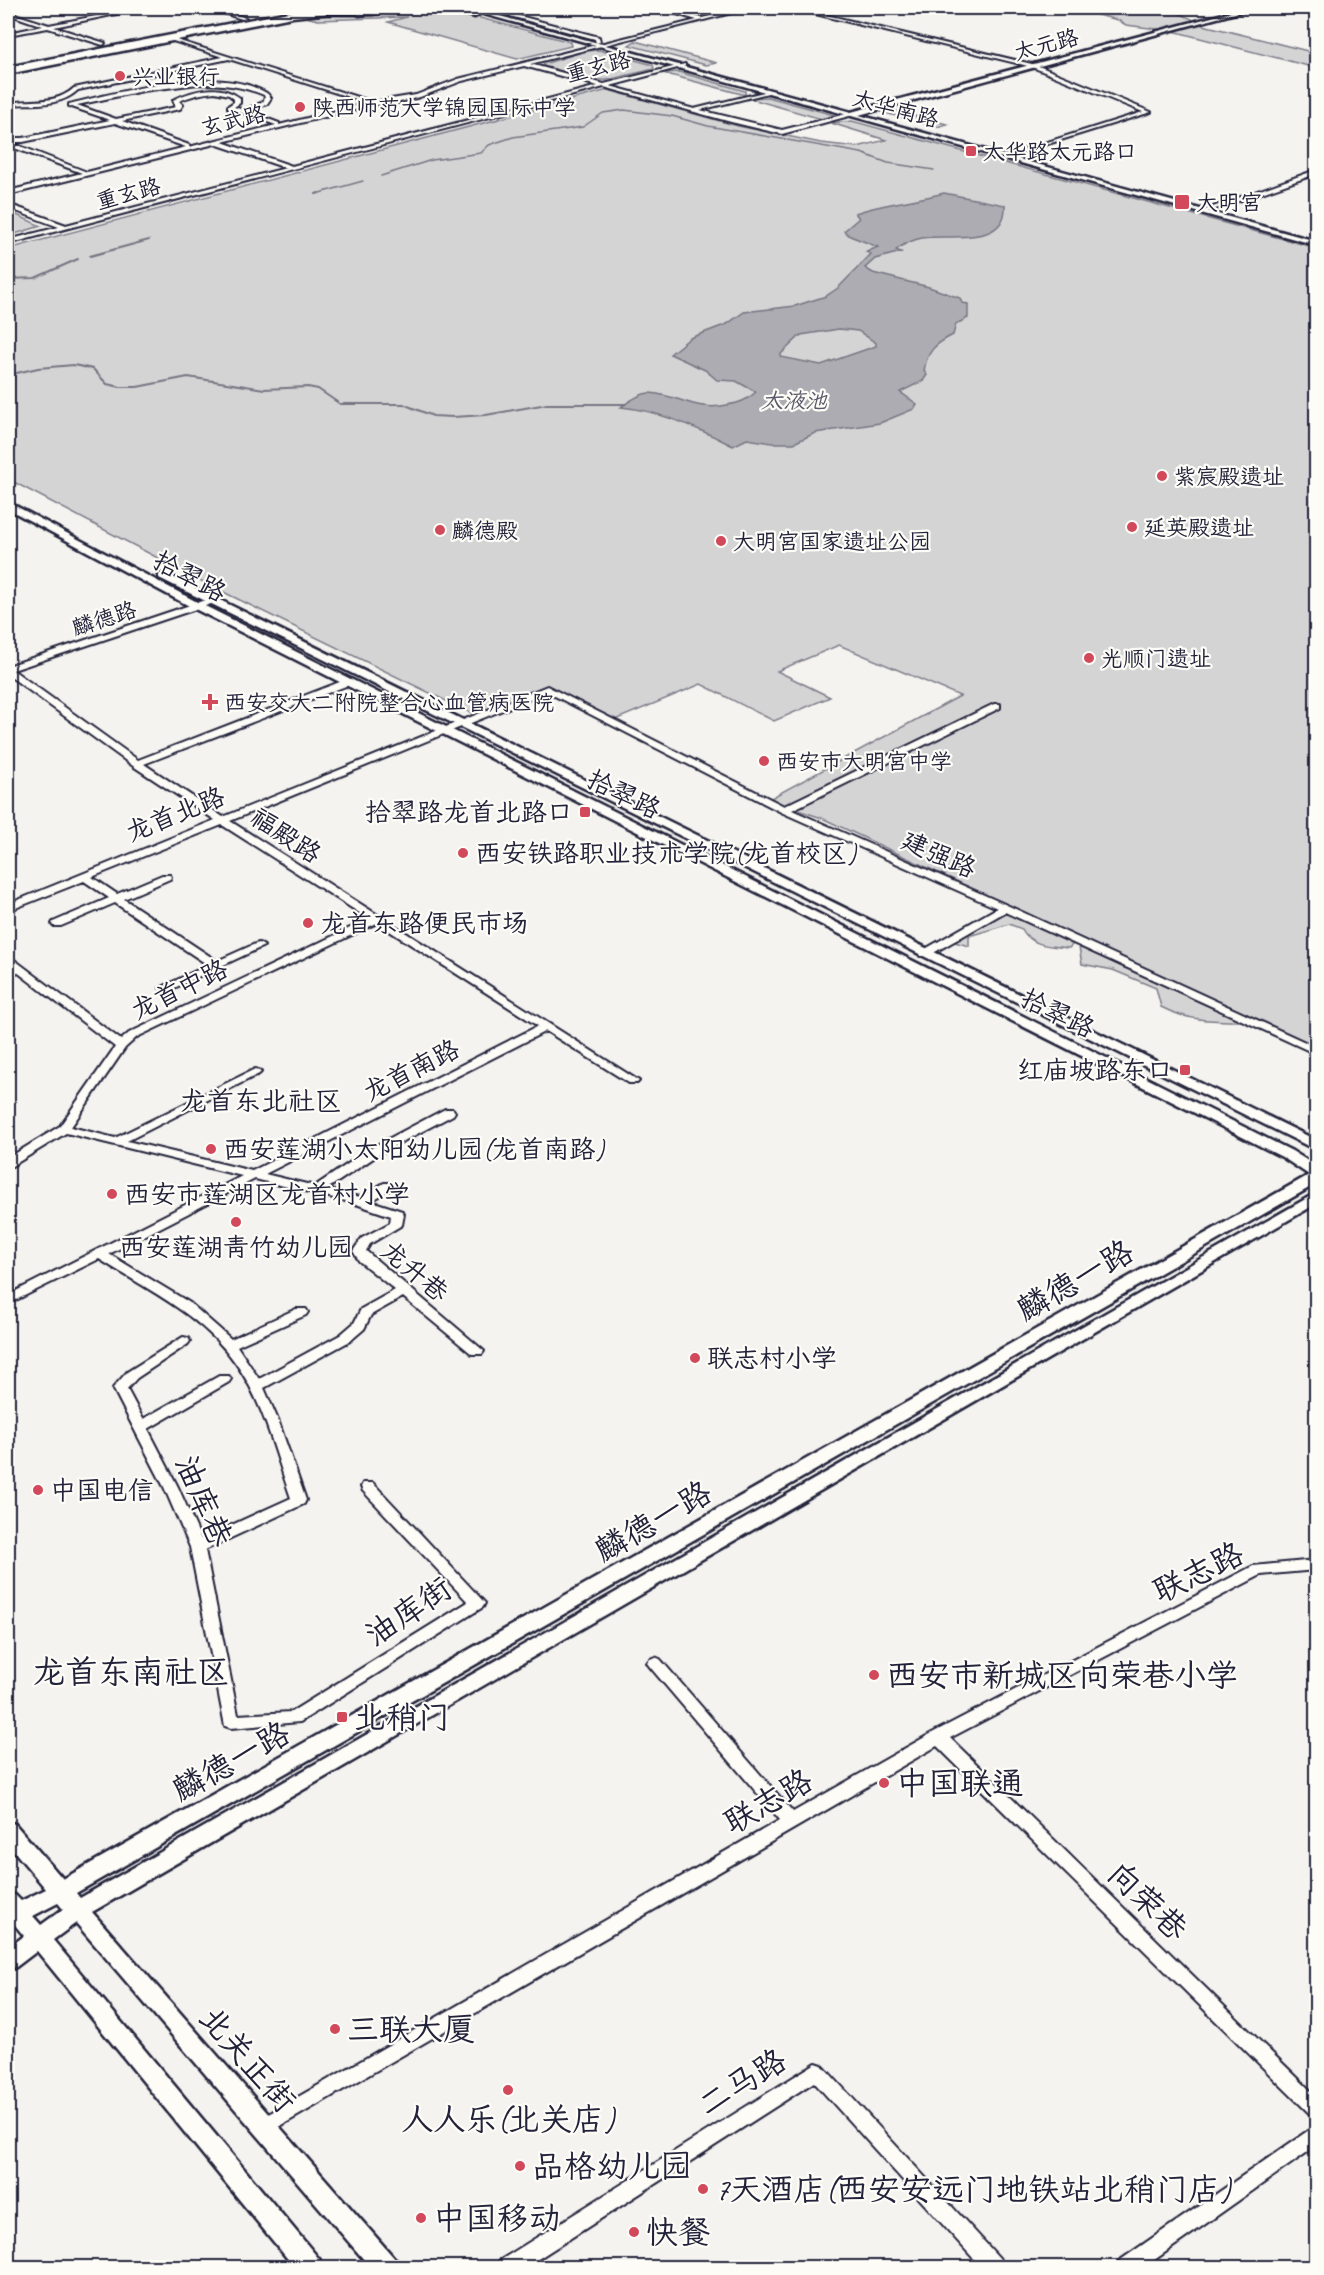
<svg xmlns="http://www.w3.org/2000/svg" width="1324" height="2275" font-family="Caveat,'LXGW WenKai TC',sans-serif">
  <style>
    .green { fill: #d5d4d5; stroke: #7c7b88; stroke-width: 1.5 }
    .water { fill: #acacb2; stroke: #757582; stroke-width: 1.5; fill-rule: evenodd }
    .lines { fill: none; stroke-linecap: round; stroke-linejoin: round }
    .stream-far1 { stroke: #757582; stroke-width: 1.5 }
    .stream { stroke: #757582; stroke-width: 2 }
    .minor-casing { stroke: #22223b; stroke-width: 4 }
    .major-casing { stroke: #22223b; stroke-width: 5 }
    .highway-casing { stroke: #22223b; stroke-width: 5 }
    .minor { fill: #fdfcf7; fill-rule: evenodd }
    .major { fill: #fdfcf7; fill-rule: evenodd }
    .highway { fill: #fdfcf7; fill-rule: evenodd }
    .poi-dot { fill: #d1495b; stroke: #fdfcf7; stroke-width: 2 }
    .labels { text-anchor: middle; stroke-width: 4.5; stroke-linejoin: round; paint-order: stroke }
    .far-street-label { font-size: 22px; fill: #22223b; stroke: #fdfcf7 }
    .far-poi-label { font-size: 22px; fill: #22223b; stroke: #fdfcf7; text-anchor: start }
    .far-water-label { font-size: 22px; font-style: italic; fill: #59596b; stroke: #fdfcf7 }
    .street-label { font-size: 26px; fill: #22223b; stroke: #fdfcf7 }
    .poi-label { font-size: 26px; fill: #22223b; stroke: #fdfcf7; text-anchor: start }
    .neighbourhood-label { font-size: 27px; fill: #22223b; stroke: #fdfcf7 }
    .near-street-label { font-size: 32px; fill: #22223b; stroke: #fdfcf7 }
    .near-poi-label { font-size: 32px; fill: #22223b; stroke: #fdfcf7; text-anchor: start }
    .near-neighbourhood-label { font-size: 33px; fill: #22223b; stroke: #fdfcf7 }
  </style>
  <rect width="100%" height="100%" fill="#f4f3ef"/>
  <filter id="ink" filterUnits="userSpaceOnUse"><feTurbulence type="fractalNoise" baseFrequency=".0167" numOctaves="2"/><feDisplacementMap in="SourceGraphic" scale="12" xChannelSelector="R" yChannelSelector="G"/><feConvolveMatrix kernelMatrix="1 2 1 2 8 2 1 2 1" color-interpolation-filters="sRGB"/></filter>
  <g filter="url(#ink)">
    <g class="green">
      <polygon points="419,8 444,8 440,10 454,11 570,42 571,46 517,59 388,22 407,17 318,20 301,16 376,15"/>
      <path d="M1069,8c37,0 101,-8 130,16l117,29v15l-143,-37 -47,-6 -8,-5z"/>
      <polygon points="635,41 717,63 706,65 629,45"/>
      <polygon points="599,50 653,65 654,69 607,80 593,80 543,66 544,64 585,51"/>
      <polygon points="679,72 745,91 745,95 663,73"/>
      <polygon points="608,90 738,126 821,143 857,147 886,140 831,123 852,121 1316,248 1316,1050 822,818 767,800 960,696 839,645 777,671 830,697 774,721 701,684 610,722 553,691 483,719 209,585 8,479 8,249"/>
      <polygon points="768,97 834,115 833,119 825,120 748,98"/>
      <polygon points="884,108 947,124 937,127 874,110"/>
      <polygon points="8,211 41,226 8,236"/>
      <path d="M1004,911l70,32 -5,5c-17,-2 -38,-1 -47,-19l-13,-5 -40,12v10l-18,-5z"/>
      <path d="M1079,947l163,74c-30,0 -54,0 -81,-14l-5,-19 -43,-18 -31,-6z"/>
    </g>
    <path class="water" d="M944,193l61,12c2,42 -55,29 -83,33 -10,2 -18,6 -26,12l5,2 -26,7 -10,9 8,5 56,14 31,11 2,5 6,1v14l-12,6 -3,11c-18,9 -26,16 -29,36l3,4 -4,6 -23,11 17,12 -3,5 -34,14 -65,10 -21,10h-22l-25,-4 -14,7c-33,-17 -76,-36 -112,-39 7,-5 19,-14 29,-14 29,2 45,19 77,12 13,-2 20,-5 29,-13l-20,-11 -19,-1 -12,-10 -35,-16 20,-16 37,-14 17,-12 51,-6 31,-10 12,-8 33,-34 -5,-2 12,-5 -28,-11 -6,-5 15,-13 -4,-5c29,-10 60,-12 89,-20zM839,329l19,2 18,12v3l-55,19 -40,-8v-3l20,-19z"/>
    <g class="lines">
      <g class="stream-far1">
        <polyline points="381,176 432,160 481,153 489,145 513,137 583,127 603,113 624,110 672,116 708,126 861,153 888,163 934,170"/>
        <polyline points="316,194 363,181"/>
      </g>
      <g class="stream">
        <polyline points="316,194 319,193"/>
        <polyline points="90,256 149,240"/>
        <polyline points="8,279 35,278 78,259"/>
        <polyline points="8,375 38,368 74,365 93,369 107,384 120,387 137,387 188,377 264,389 308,387 318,389 340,404 403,404 433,416 453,417 486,415 547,404 626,404"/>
      </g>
      <g class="minor-casing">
        <g id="minor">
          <polygon points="138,8 145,8 54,27 105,43 103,45 48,28 8,35 8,33 43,26 8,14 8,12 49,25"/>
          <polygon points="208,8 213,8 246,18 242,19"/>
          <path d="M656,8h6l40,10 43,-10h6l-221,56 74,20 81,-20v2l-75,20 84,23 74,-18v2l-68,17 82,20 68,-17 3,2 -71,19 -51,-12 -127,-35 -596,157v-4l51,-13 -51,-19v-4l58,21 220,-57 -71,-24 -207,51v-4l74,-18 -65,-24 -9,-1v-2h12l67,26 99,-25 -71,-24 -92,19h-15v-4h15l87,-18 -41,-14v-2c50,-12 139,-36 187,-16 7,3 11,4 15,10l-4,6 -18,8 30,11v2l89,-22 -139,-44 -151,31c-19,18 -47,13 -70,15v-2c22,-4 48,2 66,-15l149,-31 -53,-17v-2l203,64 43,-7 42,-16 239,-59zM524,66l74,20 -306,80 -70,-24 152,-37 22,-2 24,-6 42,-16zM198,84c24,0 44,2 66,11l1,3 -2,4 -19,8 -10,-3 6,-4v-5c-20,-15 -47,-8 -67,2l3,7 -60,12 -39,-14 66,-14zM215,92l14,3 5,4v3l-6,4v2l48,17 -87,22v-2l-67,-24 58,-12 3,-4 -4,-4c11,-5 23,-8 36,-9z"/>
          <polygon points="791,8 797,8 1036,65 1151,112 1009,156 1009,154 1143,112 1032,67"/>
          <polygon points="512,14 599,37 600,42 596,43 595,39 510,16"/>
          <polygon points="1316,170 1316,174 1204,213 1199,212"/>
          <path d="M211,598l3,1v4l-201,67 125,90 207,-80h6v4l-207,80 79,53 324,-131 237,120 210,-102h6v4l-208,102 217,96 307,141v7l-311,-142 -77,44h-8l-1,-2 1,-2 77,-44 -216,-96 -234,-120 -317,129 409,260 -2,2h-8l-83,-52 -281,143 50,12 58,-39 72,-38h8l2,3 -2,3 -72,38 -54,36 33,8 24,-14h8l2,3 -2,3 -21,12 31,10 2,3 -2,11 -32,19 -4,7 118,100 -2,3h-10l-69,-57 -32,18 -7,14 -14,12 -86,47 14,32 28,80 -2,4 -99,46 33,165 53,-3 177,-110 -105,-111 -2,-4 2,-4h10l112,120 -2,4 -183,115 -69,6 -6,-2 -35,-179 -26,-60 -51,-99 14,-16 56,-35 5,1 2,3 -2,3 -51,34 -10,11 16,30 76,-43h10l2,3 -2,3 -81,47 30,58 23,52 90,-41c-16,-45 -27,-94 -54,-133 -33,-49 -89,-75 -138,-106l-91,45v-9l234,-119 -176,-43 -54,33 -4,1v-9l52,-32 55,-79 -107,-82v-8l4,1 109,82 8,-7 240,-114 -147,-94 -130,52 25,17 45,-19h8l1,2 -1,2 -46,20 93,62 38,-17 4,-1 5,3 -94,44h-8l-2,-2 48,-23 -93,-62 -54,23h-8l-1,-2 1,-2 56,-24 -25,-17 -76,30v-7l207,-84 -82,-54 -125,-91v-9zM377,923l161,103 -286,145 -125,-30 132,-67 2,-2 -6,-3 -140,69 -44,-11 54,-79 12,-11zM255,1179l95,23 41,14 -1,7 -28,15 -9,13 6,10 36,29 -34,19 -7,14 -14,12 -81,44 -22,-33 69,-31 2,-3 -2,-3h-10l-65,30 -41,-36 -81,-49z"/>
          <polygon points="1316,1560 1316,1570 1261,1575 950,1738 1316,2096 1316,2116 1310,2114 937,1746 270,2132 264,2134 258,2132 255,2126 258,2120 780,1820 650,1667 647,1663 650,1659 655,1657 660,1659 793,1812 932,1733 1253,1566"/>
          <polygon points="816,2063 822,2065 1002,2261 1004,2268 982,2268 814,2082 524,2268 497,2268 499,2261"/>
          <polygon points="1316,2127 1316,2146 1143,2268 1117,2268 1119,2261 1309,2130"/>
        </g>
      </g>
      <g class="major-casing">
        <g id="major">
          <polygon points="398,8 414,8 359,15 356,13"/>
          <polygon points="446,8 454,8 478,15 475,17"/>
          <polygon points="462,8 470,8 851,112 1246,8 1254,8 859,115 1316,241 1316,245"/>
          <polygon points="329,10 331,13 292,17 8,74 8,70 292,13"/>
          <path d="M8,502l193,102 1091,547 24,15v18l-1240,709 4,5 1236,-705v11l-1224,708 304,348 3,8h-28l-295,-345 -23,17 267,320 3,8h-28l-258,-317 -21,16 -8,2v-21l16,-12 -9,-11 -7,2v-35l7,3 6,6 25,-12 -38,-45v-22l7,2 48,55 1246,-704 -27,-18 -1089,-549 -185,-99zM58,1903l5,6 -22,16 -8,-9z"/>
          <polygon points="159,574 167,574 1316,1140 1316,1150 159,578"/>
        </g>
      </g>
      <g class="highway-casing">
        <polygon id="highway" points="309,8 319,8 316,10 407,8 372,14 301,13 8,71 8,67"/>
      </g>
      <use href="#minor" class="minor"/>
      <use href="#major" class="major"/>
      <use href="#highway" class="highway"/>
    </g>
  </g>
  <g class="poi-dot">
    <circle cx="120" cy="76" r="6"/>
    <circle cx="300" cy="107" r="6"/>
    <rect x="965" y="145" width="12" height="12" rx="3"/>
    <rect x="1174" y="194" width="16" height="16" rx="3"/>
    <circle cx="1162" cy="476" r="6"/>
    <circle cx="1132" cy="527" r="6"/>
    <circle cx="440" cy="530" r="6"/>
    <circle cx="721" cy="541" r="6"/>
    <circle cx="1089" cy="658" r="6"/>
    <path d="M207 693h6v6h6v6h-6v6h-6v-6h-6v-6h6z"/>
    <circle cx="764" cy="761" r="6"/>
    <rect x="579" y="806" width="12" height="12" rx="3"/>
    <circle cx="463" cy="853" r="6"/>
    <circle cx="308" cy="923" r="6"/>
    <rect x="1179" y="1064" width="12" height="12" rx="3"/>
    <circle cx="211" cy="1149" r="6"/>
    <circle cx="112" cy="1194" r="6"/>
    <circle cx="236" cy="1222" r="6"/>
    <circle cx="695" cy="1358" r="6"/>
    <circle cx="38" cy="1490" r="6"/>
    <circle cx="874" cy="1675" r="6"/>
    <rect x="336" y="1711" width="12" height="12" rx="3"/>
    <circle cx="884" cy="1783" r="6"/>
    <circle cx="335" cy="2029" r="6"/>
    <circle cx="508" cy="2090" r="6"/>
    <circle cx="520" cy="2166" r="6"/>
    <circle cx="703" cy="2189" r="6"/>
    <circle cx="421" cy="2218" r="6"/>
    <circle cx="634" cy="2232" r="6"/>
  </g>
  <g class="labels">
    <g class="far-street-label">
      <text transform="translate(1046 44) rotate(-15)" y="8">太元路</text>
      <text transform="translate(598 66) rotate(-14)" y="8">重玄路</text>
      <text transform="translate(896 108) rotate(15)" y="8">太华南路</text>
      <text transform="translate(233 120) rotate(-14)" y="8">玄武路</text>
      <text transform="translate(128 193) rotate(-15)" y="8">重玄路</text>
      <text transform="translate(104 618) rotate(-18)" y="8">麟德路</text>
    </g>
    <g class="far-poi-label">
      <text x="132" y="84">兴业银行</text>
      <text x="312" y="115">陕西师范大学锦园国际中学</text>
      <text x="983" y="159">太华路太元路口</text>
      <text x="1196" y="210">大明宫</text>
      <text x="1174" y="484">紫宸殿遗址</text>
      <text x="1144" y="535">延英殿遗址</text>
      <text x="452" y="538">麟德殿</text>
      <text x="733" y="549">大明宫国家遗址公园</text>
      <text x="1101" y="666">光顺门遗址</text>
      <text x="224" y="710">西安交大二附院整合心血管病医院</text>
      <text x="776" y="769">西安市大明宫中学</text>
    </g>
    <g class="far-water-label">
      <text x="794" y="408">太液池</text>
    </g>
    <g class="street-label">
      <text transform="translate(190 576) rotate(28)" y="9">拾翠路</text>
      <text transform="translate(624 794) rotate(26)" y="9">拾翠路</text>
      <text transform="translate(175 814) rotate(-22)" y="9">龙首北路</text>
      <text transform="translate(286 835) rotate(33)" y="9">福殿路</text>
      <text transform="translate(939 854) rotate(24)" y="9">建强路</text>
      <text transform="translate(179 989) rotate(-26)" y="9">龙首中路</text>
      <text transform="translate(1058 1013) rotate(26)" y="9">拾翠路</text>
      <text transform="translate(411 1070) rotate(-27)" y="9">龙首南路</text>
      <text transform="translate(415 1271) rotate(40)" y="9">龙升巷</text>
    </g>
    <g class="poi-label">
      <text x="573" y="821" text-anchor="end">拾翠路龙首北路口</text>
      <text x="475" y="862">西安铁路职业技术学院(龙首校区)</text>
      <text x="320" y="932">龙首东路便民市场</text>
      <text x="1173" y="1079" text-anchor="end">红庙坡路东口</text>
      <text x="223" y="1158">西安莲湖小太阳幼儿园(龙首南路)</text>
      <text x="124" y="1203">西安市莲湖区龙首村小学</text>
      <text x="236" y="1256" text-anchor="middle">西安莲湖青竹幼儿园</text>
      <text x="707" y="1367">联志村小学</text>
      <text x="50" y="1499">中国电信</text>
    </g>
    <g class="neighbourhood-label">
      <text x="261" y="1110">龙首东北社区</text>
    </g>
    <g class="near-street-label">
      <text transform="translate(1075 1280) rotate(-30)" y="11">麟德一路</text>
      <text transform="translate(204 1501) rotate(67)" y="11">油库巷</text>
      <text transform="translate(653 1521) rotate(-30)" y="11">麟德一路</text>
      <text transform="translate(1198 1572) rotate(-26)" y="11">联志路</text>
      <text transform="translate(408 1611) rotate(-34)" y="11">油库街</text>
      <text transform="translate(231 1761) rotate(-29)" y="11">麟德一路</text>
      <text transform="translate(768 1801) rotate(-30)" y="11">联志路</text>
      <text transform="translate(1148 1901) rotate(44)" y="11">向荣巷</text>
      <text transform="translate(248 2059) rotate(49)" y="11">北关正街</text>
      <text transform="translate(742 2082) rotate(-32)" y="11">二马路</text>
    </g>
    <g class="near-poi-label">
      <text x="886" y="1686">西安市新城区向荣巷小学</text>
      <text x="354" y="1728">北稍门</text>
      <text x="896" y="1794">中国联通</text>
      <text x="347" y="2040">三联大厦</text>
      <text x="508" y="2130" text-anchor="middle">人人乐(北关店)</text>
      <text x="532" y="2177">品格幼儿园</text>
      <text x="715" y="2200">7天酒店(西安安远门地铁站北稍门店)</text>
      <text x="433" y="2229">中国移动</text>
      <text x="646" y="2243">快餐</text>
    </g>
    <g class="near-neighbourhood-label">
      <text x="131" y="1683">龙首东南社区</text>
    </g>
  </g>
  <rect width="1324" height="2275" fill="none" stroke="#fdfcf7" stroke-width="30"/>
  <rect x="15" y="15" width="1294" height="2245" fill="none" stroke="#22223b" stroke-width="2" filter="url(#ink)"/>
</svg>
